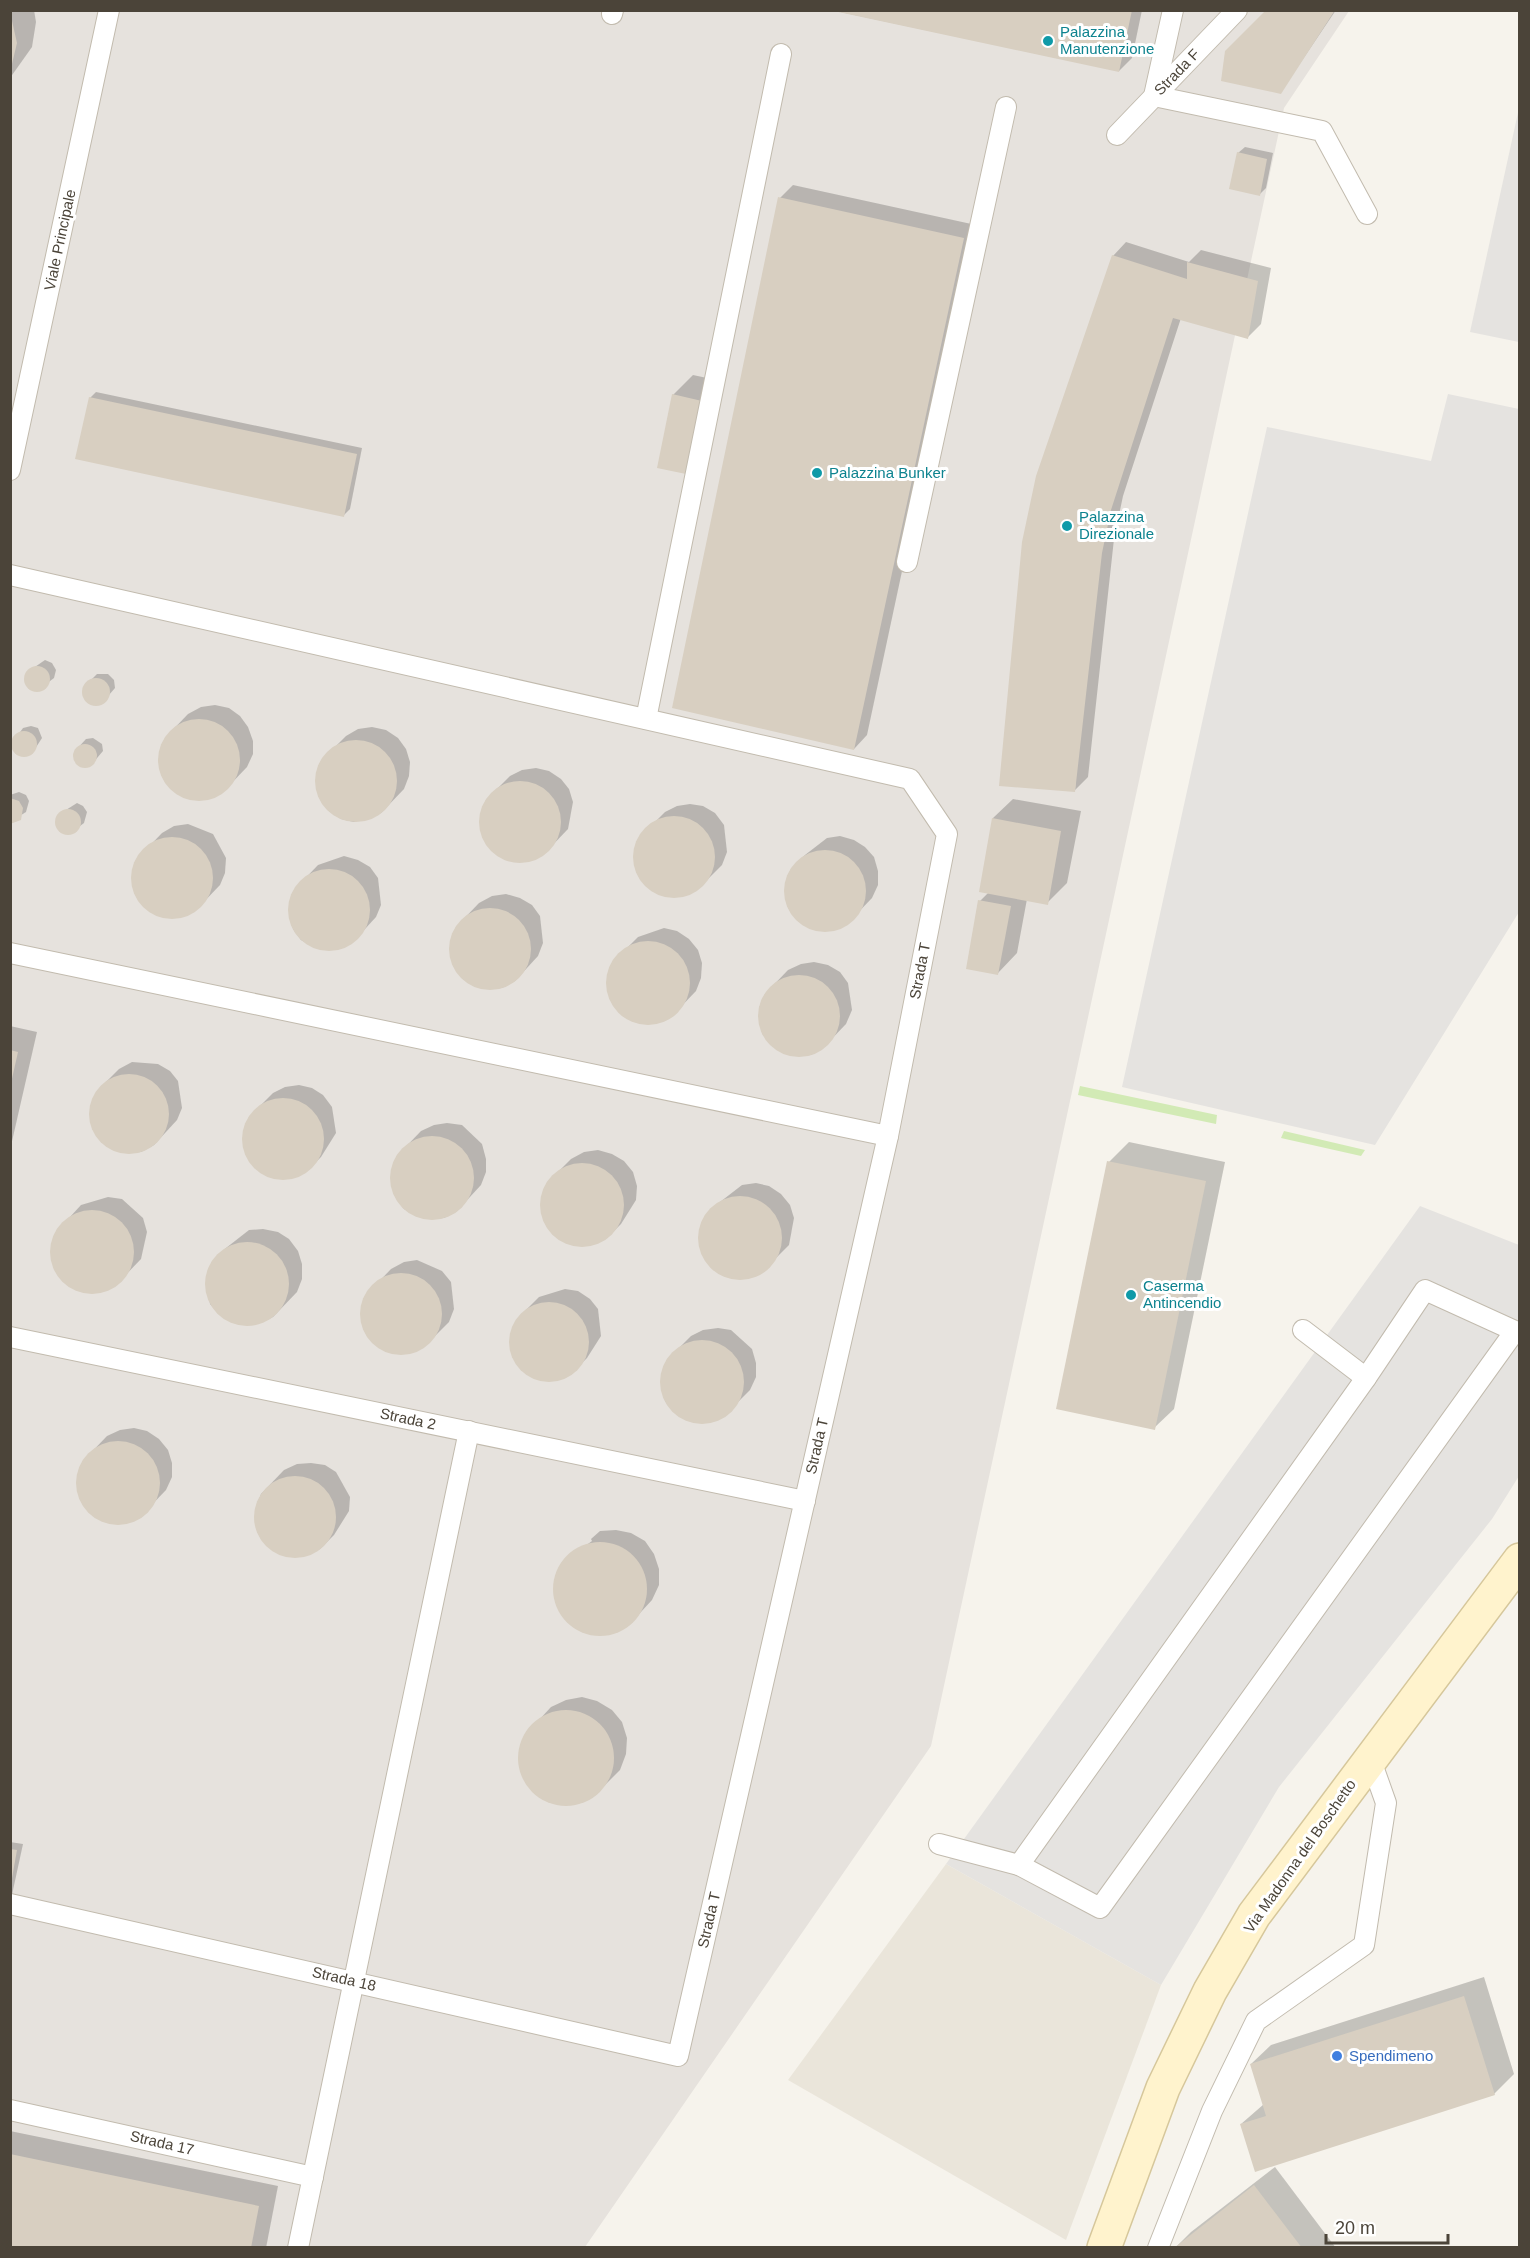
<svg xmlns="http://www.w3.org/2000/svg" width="1530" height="2258" font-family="Arial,sans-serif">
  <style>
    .residential { fill: #eae5da }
    .industrial { fill: #e6e2dd }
    .green { fill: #d2eab5 }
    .parking { fill: #e5e3e0 }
    .shadow { fill: #0003 }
    .building { fill: #d8cfc1 }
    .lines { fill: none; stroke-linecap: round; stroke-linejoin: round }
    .lane-casing { stroke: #c2bbae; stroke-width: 22 }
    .secondary-casing { stroke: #d6c79b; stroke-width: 36 }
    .lane { stroke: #fff; stroke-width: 20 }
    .secondary { stroke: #fff3cd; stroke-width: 33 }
    .culture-dot { fill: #0f9aa8; stroke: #fff; stroke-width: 2 }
    .shop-dot { fill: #3f7fe0; stroke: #fff; stroke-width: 2 }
    .labels { text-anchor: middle; stroke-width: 6; stroke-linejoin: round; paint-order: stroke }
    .culture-label { font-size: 15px; fill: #0d838f; stroke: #fff; text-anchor: start }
    .street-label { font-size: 15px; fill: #4b4439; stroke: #fff }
    .shop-label { font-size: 15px; fill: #366cbe; stroke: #fff; text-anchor: start }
  </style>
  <rect width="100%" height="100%" fill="#f6f3ec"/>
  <polygon class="residential" points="946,1864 1161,1985 1066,2240 788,2080"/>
  <polygon class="industrial" points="11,11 1349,11 1284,108 931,1746 585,2247 11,2248"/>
  <g class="green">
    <polygon points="1080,1086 1217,1115 1216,1124 1078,1095"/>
    <polygon points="1284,1131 1365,1150 1361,1156 1281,1138"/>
  </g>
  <g class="parking">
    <polygon points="1519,108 1519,342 1470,332"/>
    <polygon points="1448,394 1519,409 1519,912 1375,1145 1122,1087 1267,427 1431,461"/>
    <polygon points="1420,1206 1519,1245 1519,1476 1492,1519 1279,1787 1161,1985 946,1864"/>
  </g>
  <g class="shadow">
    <polygon points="10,10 34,10 36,22 32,47 10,78"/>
    <polygon points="831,10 1142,10 1132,58 1119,71"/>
    <polygon points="1268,10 1336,10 1280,93"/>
    <polygon points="1245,147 1273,153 1266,188 1259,195 1238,153"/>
    <polygon points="793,185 976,225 867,735 854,749 780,198"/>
    <polygon points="1126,242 1189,262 1201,250 1271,268 1261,324 1248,337 1181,318 1123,496 1114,539 1088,777 1075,790 1113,256"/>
    <polygon points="693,375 721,381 706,452 673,395"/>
    <polygon points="96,392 362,448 350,509 344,515 90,398"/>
    <polygon points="45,660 52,663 56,670 54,678 37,691 30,688 26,682 29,671"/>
    <polygon points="97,674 108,674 114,680 115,688 103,702 96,705 85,699 84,687"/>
    <polygon points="215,705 229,708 240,716 248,727 253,741 253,754 247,767 224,791 211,798 198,800 183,797 172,789 164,778 159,765 165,738 188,714 201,707"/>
    <polygon points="31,726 38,728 42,738 33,752 22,756 16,753 13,742 23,728"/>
    <polygon points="372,727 386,730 398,738 406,749 410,762 409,776 404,789 381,813 354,822 341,819 329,811 321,800 317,786 317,773 322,760 346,736 358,729"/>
    <polygon points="93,738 102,744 103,751 92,764 81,766 76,762 75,751 86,739"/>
    <polygon points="536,768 549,771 561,779 569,789 573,802 568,829 545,853 532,859 518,861 505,858 493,851 485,840 481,827 481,813 486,800 510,776 522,770"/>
    <polygon points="19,792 26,795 29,801 26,812 10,822 10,795"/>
    <polygon points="1013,799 1081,811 1067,883 1047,903 1027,899 1017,953 998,973 980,901 989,892 993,818"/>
    <polygon points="77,803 83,806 87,812 84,823 71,833 60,830 56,823 58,815"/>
    <polygon points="690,804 703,806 715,813 724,825 727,852 722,865 698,889 687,895 673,897 659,893 648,886 639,876 635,862 641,836 665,812 677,806"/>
    <polygon points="188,824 213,834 226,858 225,873 220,885 197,909 184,916 171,918 157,914 145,907 137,897 133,883 133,869 139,857 162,833 174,826"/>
    <polygon points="840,836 854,840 865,847 874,857 878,871 878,885 872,898 849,922 836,928 823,930 810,927 798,921 789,909 785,896 786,881 791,869 805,855 827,838"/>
    <polygon points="344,856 358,860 370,867 378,878 381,905 376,917 353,942 340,949 327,950 314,947 301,940 293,929 290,902 295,889 318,865"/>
    <polygon points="506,894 520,898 532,905 540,916 543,943 538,956 515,981 502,988 488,989 474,986 463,979 454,967 450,954 451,940 456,927 479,903 492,896"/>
    <polygon points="664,928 677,931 689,939 698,950 702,963 701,978 696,991 673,1015 660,1022 646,1024 632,1021 621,1013 612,1002 608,974 614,961 638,937"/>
    <polygon points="814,962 828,965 840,972 848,983 852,1010 846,1024 823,1048 811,1055 797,1056 783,1053 763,1035 759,1022 759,1008 765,994 788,970 801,964"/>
    <polygon points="10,1026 37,1032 10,1150"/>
    <polygon points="132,1062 158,1064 170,1071 178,1081 182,1108 177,1120 154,1145 141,1152 127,1153 114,1150 103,1143 95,1132 91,1105 96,1093 105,1083 119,1069"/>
    <polygon points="299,1085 312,1088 323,1095 332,1107 336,1133 321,1157 307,1171 295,1177 281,1178 268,1175 256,1168 248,1157 245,1130 249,1117 273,1093 285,1087"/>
    <polygon points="447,1123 462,1125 482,1144 486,1159 486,1172 481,1185 457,1211 444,1218 430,1219 416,1216 404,1209 396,1197 391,1184 392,1169 397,1156 421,1131 434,1125"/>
    <polygon points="1129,1142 1225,1162 1174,1409 1154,1428 1109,1162"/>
    <polygon points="598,1150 612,1154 624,1161 633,1172 637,1186 636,1200 621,1224 607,1238 580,1246 567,1243 555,1236 546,1224 542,1211 542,1197 557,1173 571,1159 584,1152"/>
    <polygon points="756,1183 769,1186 781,1194 790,1205 794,1218 789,1245 765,1269 752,1276 738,1278 724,1275 713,1267 704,1257 700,1242 700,1229 706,1216 720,1202 742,1185"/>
    <polygon points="108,1197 122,1199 143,1218 147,1232 141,1259 117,1284 105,1290 77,1290 56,1271 52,1243 58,1230 81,1205"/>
    <polygon points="263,1229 278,1232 289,1239 298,1251 302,1264 302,1279 297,1292 273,1317 260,1323 232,1322 220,1315 210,1304 207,1275 212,1262 226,1248 249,1230"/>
    <polygon points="417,1260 442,1271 451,1282 454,1309 449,1322 425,1346 413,1352 386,1352 366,1333 362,1306 368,1293 391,1269 404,1262"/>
    <polygon points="565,1289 578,1291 590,1299 598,1309 601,1336 587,1358 573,1372 561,1379 548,1381 534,1378 523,1370 515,1360 511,1347 511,1333 525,1311 539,1297"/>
    <polygon points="718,1328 731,1330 752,1349 756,1363 756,1377 750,1390 726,1414 714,1420 686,1420 674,1412 665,1401 662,1373 667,1360 691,1336 703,1330"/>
    <polygon points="134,1428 147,1431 159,1439 168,1450 172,1463 172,1477 166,1490 142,1515 131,1521 116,1523 103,1520 82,1501 78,1488 79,1474 83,1461 107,1436 120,1430"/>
    <polygon points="311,1463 325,1465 336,1472 350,1497 349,1511 334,1535 320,1549 307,1555 280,1554 260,1536 255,1522 256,1508 261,1494 284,1470 297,1464"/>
    <polygon points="616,1530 631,1533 645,1541 654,1554 659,1569 659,1585 652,1600 628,1626 614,1633 599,1635 583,1632 569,1623 560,1611 555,1595 555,1579 561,1565 570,1555 570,1557 592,1541 591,1539 600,1531"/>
    <polygon points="582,1697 597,1701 612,1710 622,1722 627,1738 626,1754 620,1770 595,1795 580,1803 563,1805 548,1802 535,1793 525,1780 520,1765 520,1748 527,1733 551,1707 566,1700"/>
    <polygon points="10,1842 23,1844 10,1904"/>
    <polygon points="1484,1977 1514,2074 1494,2094 1241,2124 1264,2104 1251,2064 1271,2045"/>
    <polygon points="10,2131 278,2186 266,2248 10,2248"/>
    <polygon points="1275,2167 1336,2248 1175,2248 1191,2232"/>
  </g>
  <g class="building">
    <polygon points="829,10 1132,10 1119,72"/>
    <polygon points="1266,10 1335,10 1281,94 1221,81 1225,51"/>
    <polygon points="10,12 17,43 10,72"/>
    <polygon points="1237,152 1267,159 1260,196 1229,189"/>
    <polygon points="778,197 964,238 854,750 672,708"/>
    <polygon points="1112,255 1187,279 1187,262 1258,281 1248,339 1173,318 1111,510 1102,553 1075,792 999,786 1022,542 1036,476"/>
    <polygon points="672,394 702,401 686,474 657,468"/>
    <polygon points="89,397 357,454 344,517 75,459"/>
    <circle cx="37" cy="679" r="13"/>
    <circle cx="96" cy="692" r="14"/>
    <circle cx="199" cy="760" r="41"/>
    <circle cx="24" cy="744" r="13"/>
    <circle cx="356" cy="781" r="41"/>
    <circle cx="85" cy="756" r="12"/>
    <circle cx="520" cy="822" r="41"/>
    <polygon points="10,798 19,801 23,808 21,820 10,824"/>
    <circle cx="68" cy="822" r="13"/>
    <circle cx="674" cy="857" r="41"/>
    <polygon points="992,818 1061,831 1048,905 979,892"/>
    <circle cx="172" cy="878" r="41"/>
    <circle cx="825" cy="891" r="41"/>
    <circle cx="329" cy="910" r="41"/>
    <polygon points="978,900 1011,906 998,975 966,969"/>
    <circle cx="490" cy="949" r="41"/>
    <circle cx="648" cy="983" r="42"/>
    <circle cx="799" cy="1016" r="41"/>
    <polygon points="10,1050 18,1052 11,1083 10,1083"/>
    <circle cx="129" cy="1114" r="40"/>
    <circle cx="283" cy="1139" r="41"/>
    <circle cx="432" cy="1178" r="42"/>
    <polygon points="1107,1161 1206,1181 1155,1430 1056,1409"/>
    <circle cx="582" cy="1205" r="42"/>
    <circle cx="740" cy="1238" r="42"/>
    <circle cx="92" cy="1252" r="42"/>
    <circle cx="247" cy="1284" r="42"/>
    <circle cx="401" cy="1314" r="41"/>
    <circle cx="549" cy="1342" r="40"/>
    <circle cx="702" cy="1382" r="42"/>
    <circle cx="118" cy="1483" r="42"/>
    <circle cx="295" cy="1517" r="41"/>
    <circle cx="600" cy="1589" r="47"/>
    <circle cx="566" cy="1758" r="48"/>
    <polygon points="10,1849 17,1850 12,1878 10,1878"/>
    <polygon points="1464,1996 1495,2095 1255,2172 1240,2124 1266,2116 1250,2064"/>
    <polygon points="10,2154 259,2206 251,2248 10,2248"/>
    <polygon points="1254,2185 1302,2248 1174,2248"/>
  </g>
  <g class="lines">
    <g class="lane-casing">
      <g id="lane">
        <polyline points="1173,10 1154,96 1322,131 1367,214"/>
        <polyline points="612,14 613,10"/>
        <polyline points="1117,135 1237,10"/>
        <polyline points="10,470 109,10"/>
        <polyline points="907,562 1006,107"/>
        <polyline points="10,575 910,779 947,834 888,1136 678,2056 10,1904"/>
        <polyline points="646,719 781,54"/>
        <polyline points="10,953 888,1136"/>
        <polyline points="10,1337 805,1501"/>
        <polyline points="939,1844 1019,1865 1100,1908 1515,1331 1425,1290 1366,1378 1303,1330"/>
        <polyline points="1019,1865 1366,1378"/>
        <polyline points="10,2110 313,2177"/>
        <polyline points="298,2248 469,1431"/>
        <polyline points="1158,2248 1212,2111 1256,2021 1364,1945 1386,1803 1370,1758"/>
      </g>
    </g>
    <g class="secondary-casing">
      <polyline id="secondary" points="1104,2248 1163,2088 1210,1991 1254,1915 1520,1560"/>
    </g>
    <use href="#lane" class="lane"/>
    <use href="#secondary" class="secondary"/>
  </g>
  <g class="culture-dot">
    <circle cx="1048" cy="41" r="6"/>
    <circle cx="817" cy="473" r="6"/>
    <circle cx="1067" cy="526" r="6"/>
    <circle cx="1131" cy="1295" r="6"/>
  </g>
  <circle class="shop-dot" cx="1337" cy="2056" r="6"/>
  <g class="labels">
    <g class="culture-label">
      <text x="1060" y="37">Palazzina<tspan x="1060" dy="17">Manutenzione</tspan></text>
      <text x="829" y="478">Palazzina Bunker</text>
      <text x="1079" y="522">Palazzina<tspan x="1079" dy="17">Direzionale</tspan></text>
      <text x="1143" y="1291">Caserma<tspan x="1143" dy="17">Antincendio</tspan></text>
    </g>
    <g class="street-label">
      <text transform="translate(1177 72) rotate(-46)" y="5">Strada F</text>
      <text transform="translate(60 240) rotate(-78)" y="5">Viale Principale</text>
      <text transform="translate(920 971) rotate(-79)" y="5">Strada T</text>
      <text transform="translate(408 1419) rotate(12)" y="5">Strada 2</text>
      <text transform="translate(817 1446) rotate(-77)" y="5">Strada T</text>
      <text transform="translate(1300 1856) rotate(-55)" y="5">Via Madonna del Boschetto</text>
      <text transform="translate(709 1920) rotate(-77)" y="5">Strada T</text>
      <text transform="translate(344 1979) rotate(13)" y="5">Strada 18</text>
      <text transform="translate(162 2143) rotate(13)" y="5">Strada 17</text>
    </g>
    <g class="shop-label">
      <text x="1349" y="2061">Spendimeno</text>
    </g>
  </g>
  <rect width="1530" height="2258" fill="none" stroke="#4b4439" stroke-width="24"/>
  <path d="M1326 2234v9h122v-9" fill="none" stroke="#4b4439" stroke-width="3"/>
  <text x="1335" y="2234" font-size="18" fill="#4b4439" stroke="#ffffff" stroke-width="4.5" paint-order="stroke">20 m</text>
</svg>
